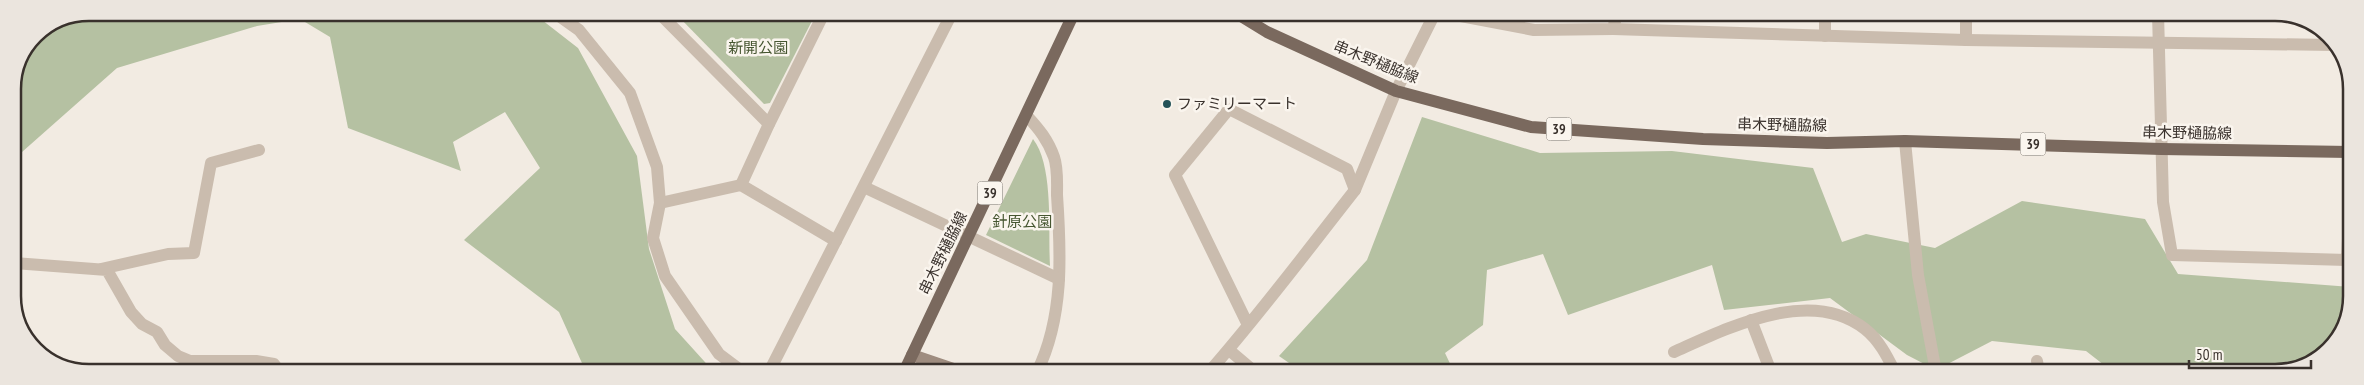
<svg xmlns="http://www.w3.org/2000/svg" width="2364" height="385" font-family="'PT Sans Narrow','Noto Sans JP',sans-serif">
  <style>
    .green { fill: #b5c1a2 }
    .lines { fill: none; stroke-linecap: round; stroke-linejoin: round }
    .street { stroke: #cabcae; stroke-width: 12 }
    .secondary { stroke: #9e8c7f; stroke-width: 12 }
    .primary { stroke: #7a695e; stroke-width: 12 }
    .poi-dot { fill: #245258; stroke: #faf5ee; stroke-width: 2 }
    .labels { text-anchor: middle; stroke-width: 5; stroke-linejoin: round; paint-order: stroke }
    .shield { fill: #faf5ee; stroke: #736c66; stroke-width: 1 }
    .shield-label { font-size: 14px; font-weight: bold; fill: #39312c }
    .park-label { font-size: 15px; fill: #465631; stroke: #faf5ee }
    .street-label { font-size: 15px; fill: #39312c; stroke: #faf5ee }
    .poi-label { font-size: 15px; fill: #39312c; stroke: #faf5ee; text-anchor: start }
    .rim { fill: none; stroke: #39312c; stroke-width: 2.5 }
  </style>
  <rect width="100%" height="100%" fill="#f2ebe2"/>
  <g class="green">
    <polygon points="90,13 533,13 578,48 637,156 649,249 675,329 714,372 586,372 559,312 464,240 540,168 505,112 453,142 461,171 348,128 330,37 300,19 257,26 117,68 22,152 14,235 13,89 35,35"/>
    <polygon points="675,13 816,13 770,103 764,104"/>
    <polygon points="1422,117 1540,153 1672,151 1813,168 1842,242 1866,234 1935,248 2022,201 2145,219 2178,274 2351,287 2351,305 2325,353 2275,372 2113,372 2086,351 1992,341 1936,370 1907,355 1830,298 1724,310 1712,265 1568,315 1543,254 1487,270 1483,325 1445,353 1454,372 1302,372 1279,356 1367,260"/>
    <path d="M1033,139c21,27 15,92 17,127l-64,-31z"/>
  </g>
  <g class="lines">
    <g class="street">
      <polyline points="555,13 579,30 630,93 657,167 660,203 653,238 665,276 719,354 743,372"/>
      <polyline points="659,13 769,124"/>
      <polyline points="1445,13 1534,30 1613,29 1617,13"/>
      <polyline points="1825,13 1825,36"/>
      <polyline points="2158,13 2163,202 2172,255 2347,260 2350,196"/>
      <polyline points="1613,29 1966,40 1966,13"/>
      <polyline points="1966,40 2333,45"/>
      <path d="M1027,116c12,13 21,24 27,41 4,11 3,26 3,38 4,59 7,122 -20,177"/>
      <polyline points="1905,141 1918,275 1936,372"/>
      <polyline points="741,185 769,124 824,13"/>
      <polyline points="864,187 1059,279"/>
      <polyline points="1355,190 1396,91 1435,13"/>
      <polyline points="660,203 741,185 836,241"/>
      <polyline points="14,263 107,270 131,312 142,324 157,332 165,345 178,356 190,361 256,361 274,364 280,372"/>
      <polyline points="101,269 168,254 194,253 211,163 259,150"/>
      <polyline points="1751,320 1771,372"/>
      <polyline points="1229,350 1255,372"/>
      <path d="M1674,352c54,-24 136,-66 191,-23 14,11 22,27 30,43"/>
      <polyline points="2037,361 2039,372"/>
      <polyline points="769,372 952,13"/>
      <path d="M1209,372c51,-58 98,-121 146,-182l-8,-21 -118,-60 -54,66 73,150"/>
    </g>
    <polyline class="secondary" points="912,355 962,372"/>
    <g class="primary">
      <polyline points="1236,13 1267,32 1396,91 1531,127 1703,139 1827,143 1905,141 2161,149 2350,152"/>
      <polyline points="904,372 1074,13"/>
    </g>
  </g>
  <circle class="poi-dot" cx="1167" cy="104" r="5"/>
  <g class="labels">
    <g class="shield">
      <rect x="1546.5" y="117.5" width="25" height="23" rx="4"/>
      <rect x="2020.5" y="132.5" width="25" height="23" rx="4"/>
      <rect x="977.5" y="181.5" width="25" height="23" rx="4"/>
    </g>
    <g class="shield-label">
      <text x="1559" y="134">39</text>
      <text x="2033" y="149">39</text>
      <text x="990" y="198">39</text>
    </g>
    <g class="park-label">
      <text x="758" y="53">新開公園</text>
      <text x="1022" y="227">針原公園</text>
    </g>
    <g class="street-label">
      <text transform="translate(1376 62) rotate(22)" y="5">串木野樋脇線</text>
      <text transform="translate(1782 125) rotate(1)" y="5">串木野樋脇線</text>
      <text transform="translate(2187 133) rotate(1)" y="5">串木野樋脇線</text>
      <text transform="translate(943 253) rotate(-64)" y="5">串木野樋脇線</text>
    </g>
    <g class="poi-label">
      <text x="1177" y="109">ファミリーマート</text>
    </g>
  </g>
  <path d="M0 0H2364V385H0ZM89 21H2275A68 68 0 0 1 2343 89V296A68 68 0 0 1 2275 364H89A68 68 0 0 1 21 296V89A68 68 0 0 1 89 21Z" fill="#ebe5de" fill-rule="evenodd"/>
  <path class="rim" d="M89 21H2275A68 68 0 0 1 2343 89V296A68 68 0 0 1 2275 364H89A68 68 0 0 1 21 296V89A68 68 0 0 1 89 21Z"/>
  <path d="M2189 360v8h122v-8" fill="none" stroke="#39312c" stroke-width="2.5"/>
  <text x="2196" y="360" font-size="15" fill="#39312c" stroke="#faf5ee" stroke-width="4" paint-order="stroke">50 m</text>
</svg>
